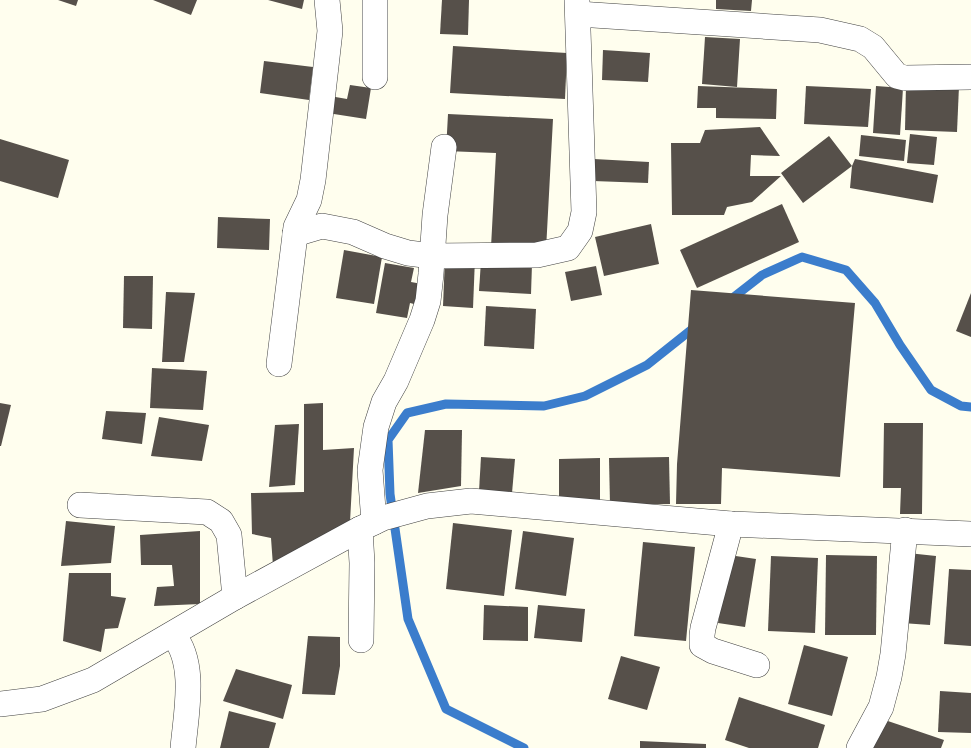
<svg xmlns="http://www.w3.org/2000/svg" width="971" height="748" font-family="Literata,serif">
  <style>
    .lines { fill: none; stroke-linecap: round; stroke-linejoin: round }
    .stream { stroke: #3b7dcc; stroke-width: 9 }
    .building { fill: #56504a }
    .minor-casing { stroke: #414141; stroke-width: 26 }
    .minor { stroke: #fff; stroke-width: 25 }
  </style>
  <rect width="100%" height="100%" fill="#fffeee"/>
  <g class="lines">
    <g class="stream">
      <polyline points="730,300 762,275 802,257 846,270 875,303 900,345 931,390 961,406 971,407"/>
      <polyline points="524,748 446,709 408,619 390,494 388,440 407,413 446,404 544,406 585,396 647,365 696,326"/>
    </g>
  </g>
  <g class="building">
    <polygon points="58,0 78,0 76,6"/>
    <polygon points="153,0 197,0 191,15"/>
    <polygon points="268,0 304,0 302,9"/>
    <polygon points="442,0 469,0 468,35 440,34"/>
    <polygon points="716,0 752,0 751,11 716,9"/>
    <polygon points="705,37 740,39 737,87 702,84"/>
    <polygon points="453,46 567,53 565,99 450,93"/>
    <polygon points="603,50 650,53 648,82 602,80"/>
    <polygon points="264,61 313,67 309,100 260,93"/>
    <polygon points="350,85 371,88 366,119 321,112 324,95 347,99"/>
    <polygon points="906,85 959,86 957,132 905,130"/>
    <polygon points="698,86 777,89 776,119 716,118 716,108 697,108"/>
    <polygon points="806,86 871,89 868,127 804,124"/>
    <polygon points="876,86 903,88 900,135 873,133"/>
    <polygon points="448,114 553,119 546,250 491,247 496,153 446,151"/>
    <polygon points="760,127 780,156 751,155 750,176 781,176 752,202 727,207 724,215 672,215 671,143 700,143 705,130"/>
    <polygon points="910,134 937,137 934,165 907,163"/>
    <polygon points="861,135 906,140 904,161 859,156"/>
    <polygon points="829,136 852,166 855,159 938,175 933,203 850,188 852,166 803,203 781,173"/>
    <polygon points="0,139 69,160 58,198 0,181"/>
    <polygon points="594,159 649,162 648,183 593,181"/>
    <polygon points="782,204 799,242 697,288 680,250"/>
    <polygon points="218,217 270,219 269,250 217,248"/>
    <polygon points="651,224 659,264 604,276 595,237"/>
    <polygon points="344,250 382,257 374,304 336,298"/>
    <polygon points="445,257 475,258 473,308 443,306"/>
    <polygon points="481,261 532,264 531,294 479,291"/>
    <polygon points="385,263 414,268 411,282 422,284 418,305 410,303 407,318 376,313"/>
    <polygon points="596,266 602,295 571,301 565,272"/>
    <polygon points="124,276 153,276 152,329 123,328"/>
    <polygon points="691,290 855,303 840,477 722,468 721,504 676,504 677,464"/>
    <polygon points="166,292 195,293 184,362 162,362"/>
    <polygon points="971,293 971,337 956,331"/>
    <polygon points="486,306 536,309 534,349 484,346"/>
    <polygon points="152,368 207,371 203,410 150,408"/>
    <polygon points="0,403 11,405 1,446 0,446"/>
    <polygon points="323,403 323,450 354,448 350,522 273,566 271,538 252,534 251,493 304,492 304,404"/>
    <polygon points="106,411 146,413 142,444 102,439"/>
    <polygon points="159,417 209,425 202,461 151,456"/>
    <polygon points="884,423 923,423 922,514 900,514 901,488 883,488"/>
    <polygon points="299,424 295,485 269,487 275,425"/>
    <polygon points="425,430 462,430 461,486 418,493"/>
    <polygon points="481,457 515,459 512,493 479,491"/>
    <polygon points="669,457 670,504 610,505 609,458"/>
    <polygon points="600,458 600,501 559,501 559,459"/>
    <polygon points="66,521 115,526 111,563 61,566"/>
    <polygon points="453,523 512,530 504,596 446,589"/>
    <polygon points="200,531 200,604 154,606 157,587 174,586 172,565 141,565 140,535"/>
    <polygon points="523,531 574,538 566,596 515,589"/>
    <polygon points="643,542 695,547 686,641 634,636"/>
    <polygon points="908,553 936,556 930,625 902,623"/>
    <polygon points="729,555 756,559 745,627 718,623"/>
    <polygon points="826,555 877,556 876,635 825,635"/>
    <polygon points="771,556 818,558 815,633 768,631"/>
    <polygon points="949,569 971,570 971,646 944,644"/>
    <polygon points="69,573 111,573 111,596 126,598 118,628 105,629 101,652 63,641"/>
    <polygon points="484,605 528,607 528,641 483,640"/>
    <polygon points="538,605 585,609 582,642 534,638"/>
    <polygon points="308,636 340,637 340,666 335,695 302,694"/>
    <polygon points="804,645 848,657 832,716 788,704"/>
    <polygon points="621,656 660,667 647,710 608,699"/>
    <polygon points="236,669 292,685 283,719 223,701"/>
    <polygon points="940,691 971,693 971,733 938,732"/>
    <polygon points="739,697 825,725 818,748 749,748 725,740"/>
    <polygon points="229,711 276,723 269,748 220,748"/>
    <polygon points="879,718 944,740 941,748 869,748"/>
    <polygon points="640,741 706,744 706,748 640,748"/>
  </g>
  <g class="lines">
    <g class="minor-casing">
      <g id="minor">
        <polyline points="578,14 820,30 860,39 873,47 897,76 905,78 971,77"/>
        <polyline points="375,77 375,0"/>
        <polyline points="295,234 322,226 353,232 385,246 408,253 432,256 537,255 568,248 580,231 584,212 577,0"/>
        <polyline points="279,364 296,227 309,200 313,180 330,31 327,0"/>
        <polyline points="80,505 207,512 221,521 229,535 235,597"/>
        <polyline points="374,522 370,470 376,427 384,402 396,381 422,320 428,301 431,274 435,215 444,147"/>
        <polyline points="731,524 703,628 702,635 702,645 713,651 757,665"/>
        <polyline points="360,529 362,563 361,640"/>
        <path d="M173,635c24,28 13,78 10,113"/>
        <polyline points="0,704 42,699 93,680 235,597 360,529 383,518 427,506 471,501 731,524 971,534"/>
        <polyline points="859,748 881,707 889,677 893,654 905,530"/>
      </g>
    </g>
    <use href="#minor" class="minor"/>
  </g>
</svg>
